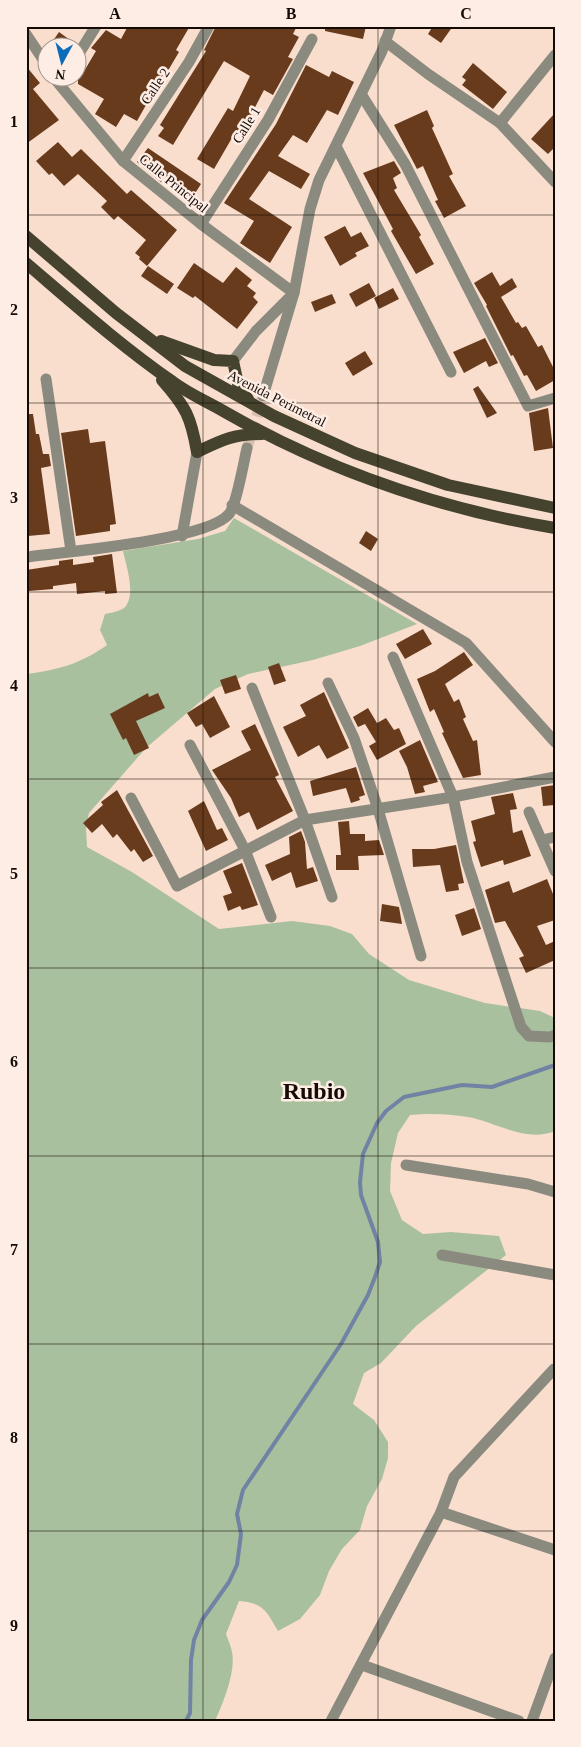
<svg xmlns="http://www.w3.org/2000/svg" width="581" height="1747" font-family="Georgia,serif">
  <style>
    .green { fill: #a9c09e }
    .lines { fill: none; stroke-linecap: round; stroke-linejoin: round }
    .stream { stroke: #7183a4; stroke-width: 4 }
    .building { fill: #693b1d }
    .street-tunnel { stroke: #d7beb0; stroke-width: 11; stroke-dasharray: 11 5.5; stroke-linecap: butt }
    .street { stroke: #8b8a7f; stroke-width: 11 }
    .primary { stroke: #45422e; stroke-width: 12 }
    .grid { fill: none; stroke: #140b06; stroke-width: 1; stroke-opacity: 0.55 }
    .labels { text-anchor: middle; stroke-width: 5; stroke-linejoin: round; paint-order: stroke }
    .street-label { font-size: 14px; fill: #140b06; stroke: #feede4 }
    .town-label { font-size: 24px; font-weight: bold; fill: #140b06; stroke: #feede4 }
    .neatline { fill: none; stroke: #140b06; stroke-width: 2 }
    .grid-label { font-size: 16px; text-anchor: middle; font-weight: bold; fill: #140b06 }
  </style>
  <rect width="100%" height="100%" fill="#f9dece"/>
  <path class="green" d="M234,518l183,106 -57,22 -47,14 -65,14 -33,15 -69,59 -57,65 -3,16 1,18 45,25 87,57 73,-8 38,5 22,8 17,20 40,26 76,23 55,8 15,7v113c-29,12 -59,-9 -87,-14 -19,-3 -39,-4 -58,-2l-12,18 -7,30 -1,28 12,29 21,14 28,-2 48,4 7,19 -90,71 -35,37 -17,10 -11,31 21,16 14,22v16l-6,21 -15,27 -7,24 -18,19 -13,22 -9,24 -20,24 -22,12c-12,-20 -14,-28 -39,-30l-13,33c2,6 5,12 6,18 4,20 -9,51 -17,69h-189v-1047c32,-4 54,-10 81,-29l-7,-15 5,-16c6,-1 15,-3 19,-6 13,-12 2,-43 -1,-57l75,-12 27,-8z"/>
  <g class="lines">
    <polyline class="stream" points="186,1721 190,1713 191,1660 194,1640 202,1620 229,1582 237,1565 241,1534 237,1514 243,1490 341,1344 368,1295 375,1277 380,1262 378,1242 361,1195 360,1182 363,1154 377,1123 386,1111 404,1097 462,1085 492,1087 555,1065"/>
  </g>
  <g class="building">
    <polygon points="128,26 190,26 176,50 179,52 166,74 164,73 137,121 124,114 116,127 95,114 104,99 78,84 78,70 83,73 96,51 91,48 106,30 121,39"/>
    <polygon points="216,26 297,26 293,34 299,37 288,57 293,59 273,95 264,90 241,134 236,131 214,169 197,159 228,108 233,111 250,76 224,61 173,145 158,136 164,128 160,125 206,51 204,50"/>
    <polygon points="325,26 366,26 363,39 325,31"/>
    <polygon points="433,26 453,26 441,43 428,34"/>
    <polygon points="59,32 70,40 66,48 48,48"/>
    <polygon points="473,63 507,92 493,109 462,85 466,80 462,77"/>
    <polygon points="306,65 329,77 332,71 354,82 338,115 327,110 307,143 293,135 278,156 310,174 301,189 269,171 249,199 292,227 270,263 240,243 254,221 224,203 276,124"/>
    <polygon points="26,66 40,83 33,89 59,120 26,144"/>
    <polygon points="427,110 434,126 432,128 453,174 449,176 466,206 444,218 435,201 438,200 423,166 417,169 394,125"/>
    <polygon points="555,113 555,147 548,154 531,139"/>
    <polygon points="58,142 72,157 81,149 127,194 131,190 177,230 147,266 139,259 140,257 135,253 146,240 118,216 114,220 101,207 107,201 78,174 64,186 52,173 49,175 36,161"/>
    <polygon points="148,148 201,184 194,195 166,176 161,182 137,162"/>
    <polygon points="394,161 401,173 393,178 397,188 394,190 421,235 419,237 434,264 416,274 391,231 393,229 363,173"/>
    <polygon points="345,226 351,237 361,232 369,246 355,253 357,256 340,266 324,237"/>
    <polygon points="194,263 223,283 236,267 252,280 247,286 256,293 253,297 258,302 237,329 195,296 193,298 177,288"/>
    <polygon points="148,266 174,284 167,294 141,276"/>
    <polygon points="492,272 500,286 512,278 517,287 501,297 516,323 518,322 522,328 526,326 538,347 542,345 555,371 555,380 536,391 527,375 524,376 513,355 511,356 486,306 487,305 474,283"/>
    <polygon points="369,283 376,296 356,307 349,294"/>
    <polygon points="393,288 399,299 379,309 374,298"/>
    <polygon points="332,294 336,303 315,312 311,302"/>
    <polygon points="485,338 498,363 489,367 486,361 464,373 453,352"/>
    <polygon points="365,351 373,364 353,376 345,363"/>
    <polygon points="478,386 497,413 487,418 473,389"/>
    <polygon points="548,408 553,448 534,451 529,413"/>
    <polygon points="26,414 33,414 36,434 39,434 43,454 49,454 51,466 41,468 50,534 28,536"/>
    <polygon points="88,429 90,443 105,441 116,524 110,525 110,531 76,536 61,433"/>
    <polygon points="366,531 378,539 371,551 359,543"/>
    <polygon points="112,554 117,593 105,594 105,591 77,594 76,583 53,586 53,589 29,591 28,587 26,587 26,570 59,565 59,561 73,559 73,565 94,562 93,557"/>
    <polygon points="423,629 432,644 405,659 396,644"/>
    <polygon points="464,652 473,665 445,684 454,702 459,699 466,717 463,719 473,741 477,740 481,775 463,778 442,733 444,732 434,709 430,712 417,679 435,671"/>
    <polygon points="279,663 286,681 274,685 268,667"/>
    <polygon points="236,675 241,689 225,694 220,680"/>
    <polygon points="324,692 349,748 327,759 319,745 298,757 283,727 306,716 300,705"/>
    <polygon points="148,693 149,697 158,693 165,708 136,721 149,748 134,755 126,738 123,740 110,714"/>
    <polygon points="214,696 230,727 210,738 202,724 196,727 187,713"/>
    <polygon points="368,708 377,723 386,718 394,730 399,728 406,744 377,760 369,746 376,742 365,724 358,727 353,717"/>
    <polygon points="255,724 279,775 275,777 293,811 257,830 249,812 239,817 231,798 212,770 251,750 241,731"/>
    <polygon points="420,740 438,782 423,786 425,792 415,794 407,767 399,751"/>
    <polygon points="356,767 365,795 359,797 360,800 351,803 346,788 313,796 310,781"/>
    <polygon points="555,785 555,805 543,806 541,787"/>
    <polygon points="117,790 153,856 143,862 134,849 131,852 117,834 113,838 102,824 92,833 83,823 103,805 101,802"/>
    <polygon points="513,793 517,809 510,810 513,833 522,830 531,856 504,865 503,860 481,867 473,842 476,841 471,821 495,814 491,797"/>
    <polygon points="204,801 217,830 222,828 228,840 206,851 188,811"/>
    <polygon points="349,821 350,834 365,834 365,841 379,840 384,855 358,856 359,870 336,870 336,855 341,855 338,822"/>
    <polygon points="301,831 305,842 307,869 313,867 318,881 296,888 291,872 272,881 265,865 290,854 289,837"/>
    <polygon points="456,845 464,883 458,884 459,890 446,892 440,865 413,867 412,849 434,849"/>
    <polygon points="242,863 258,905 242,910 240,906 228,911 223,896 232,893 223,871"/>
    <polygon points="547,879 555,899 555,920 537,926 546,945 555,941 555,960 526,973 519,958 524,956 505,921 495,923 485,890 509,881 513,893"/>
    <polygon points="382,904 399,907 402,924 380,921"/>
    <polygon points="474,908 481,929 462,936 455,915"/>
  </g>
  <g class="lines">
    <polyline class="street-tunnel" points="247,448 262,399"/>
    <g class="street">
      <polyline points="26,34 48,67"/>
      <polyline points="385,41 428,74 500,123 555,182"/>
      <polyline points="78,55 96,26"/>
      <polyline points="54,78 123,161 201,224 294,293 256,331 233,361"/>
      <polyline points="361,94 405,164 528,406 555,398"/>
      <polyline points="500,123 555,55"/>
      <polyline points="336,146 451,372"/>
      <polyline points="123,161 189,62 209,26"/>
      <polyline points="201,224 268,120 312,39"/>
      <polyline points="46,379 71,551"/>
      <polyline points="263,396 294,293 310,209 319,180 382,51 391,26"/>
      <polyline points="232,505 466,643 555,742"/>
      <polyline points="182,536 197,452"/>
      <path d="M26,557c39,-5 182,-17 203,-43 7,-8 15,-53 18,-66"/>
      <polyline points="393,657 453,797 467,862 521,1027 529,1036 550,1037 555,1035"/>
      <polyline points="328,683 354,738 378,809 421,956"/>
      <polyline points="252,688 305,820 332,897"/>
      <polyline points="190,745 245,850 271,917"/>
      <polyline points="131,798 177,886 305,820 453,797 555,777"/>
      <polyline points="529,812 555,871"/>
      <polyline points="542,840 555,837"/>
      <polyline points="406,1165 528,1184 555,1192"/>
      <polyline points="442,1255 555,1275"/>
      <polyline points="441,1512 555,1550"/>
      <polyline points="362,1665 519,1721"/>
      <polyline points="331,1721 441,1512 454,1477 554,1369"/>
      <polyline points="532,1721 555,1658"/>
    </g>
    <g class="primary">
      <polyline points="26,236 116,313 185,366 274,416 355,453 448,485 555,508"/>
      <path d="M26,263c48,41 95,83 147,119 16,12 35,20 52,30 102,58 214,97 330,116"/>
      <polyline points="161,341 214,360 233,361 238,384 248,399"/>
      <path d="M162,380c24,27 29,37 35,72 25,-12 37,-18 65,-18"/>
    </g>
  </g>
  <path class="grid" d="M203,26v1695M378,26v1695M26,215h529M26,403h529M26,592h529M26,779h529M26,968h529M26,1156h529M26,1344h529M26,1531h529"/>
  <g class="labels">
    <g class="street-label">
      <text transform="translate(155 86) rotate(-56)" y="5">Calle 2</text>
      <text transform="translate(246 125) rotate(-58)" y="5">Calle 1</text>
      <text transform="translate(174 183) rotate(39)" y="5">Calle Principal</text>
      <text transform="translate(277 398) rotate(27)" y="5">Avenida Perimetral</text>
    </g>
    <g class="town-label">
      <text x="314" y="1099">Rubio</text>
    </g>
  </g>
  <rect width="581" height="1747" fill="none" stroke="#feede4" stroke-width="55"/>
  <g transform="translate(62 62) rotate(187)"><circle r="24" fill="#feede4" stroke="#a0938b"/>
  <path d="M0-4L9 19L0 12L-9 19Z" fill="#0d6cb9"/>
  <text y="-8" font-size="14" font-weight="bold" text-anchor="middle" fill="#140b06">N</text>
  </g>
  <rect x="28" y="28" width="526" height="1692" class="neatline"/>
  <g class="grid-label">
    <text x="115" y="19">A</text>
    <text x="291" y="19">B</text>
    <text x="466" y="19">C</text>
    <text x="14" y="127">1</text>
    <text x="14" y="315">2</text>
    <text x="14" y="503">3</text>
    <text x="14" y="691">4</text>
    <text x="14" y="879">5</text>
    <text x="14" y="1067">6</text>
    <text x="14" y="1255">7</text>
    <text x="14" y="1443">8</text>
    <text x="14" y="1631">9</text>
  </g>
</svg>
